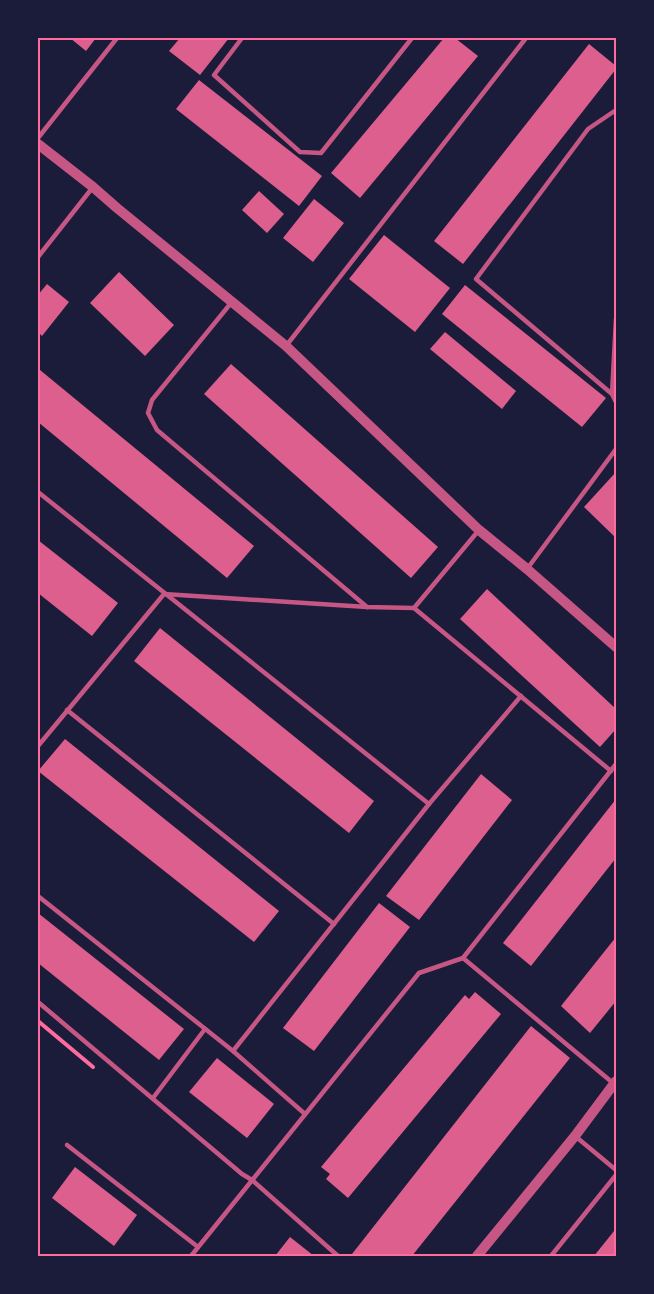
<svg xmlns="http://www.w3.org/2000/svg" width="654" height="1294" font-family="'DejaVu Sans',sans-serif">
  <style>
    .building { fill: #dd5f8e }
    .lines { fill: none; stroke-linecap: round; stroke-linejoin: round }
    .path { stroke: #ff6b9d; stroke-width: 4 }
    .service { stroke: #c65784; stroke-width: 4.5 }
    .tertiary { stroke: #c65784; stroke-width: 10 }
    .neatline { fill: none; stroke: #ff6b9d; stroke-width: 2 }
  </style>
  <rect width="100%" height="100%" fill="#1b1b3a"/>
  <g class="building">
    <polygon points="70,38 96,38 86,51"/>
    <polygon points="180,38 229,38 200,75 169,51"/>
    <polygon points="444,38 455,38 478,56 360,198 331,173"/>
    <polygon points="589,44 616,66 616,69 463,264 434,241"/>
    <polygon points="199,80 322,176 299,206 176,109"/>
    <polygon points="259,191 284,214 267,233 242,210"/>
    <polygon points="314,199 344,223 313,262 283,238"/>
    <polygon points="384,235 450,288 415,332 349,279"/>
    <polygon points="119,272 174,325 145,356 90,303"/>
    <polygon points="47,284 69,302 42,336 38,332 38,295"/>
    <polygon points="465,285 606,398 582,427 442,314"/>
    <polygon points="445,332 516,391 502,409 430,349"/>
    <polygon points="231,364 438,547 411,578 204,394"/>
    <polygon points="40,370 254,546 227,578 38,422 38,373"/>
    <polygon points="616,472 616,538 584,507"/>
    <polygon points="38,540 118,603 92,636 38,593"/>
    <polygon points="487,589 616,709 616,729 600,747 460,619"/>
    <polygon points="160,628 374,801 349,833 134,661"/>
    <polygon points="65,739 279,911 254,942 38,771"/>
    <polygon points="481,774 512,800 419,920 386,896"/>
    <polygon points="616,799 616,858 531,966 503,943"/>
    <polygon points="379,903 410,927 314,1051 283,1028"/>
    <polygon points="38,913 184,1029 159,1060 38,963"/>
    <polygon points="616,937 616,1001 590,1033 561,1006"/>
    <polygon points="475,992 501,1014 348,1198 326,1179 330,1174 321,1167 465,995 469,999"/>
    <polygon points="531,1026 570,1058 412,1256 355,1256 352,1254"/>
    <polygon points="217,1058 274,1104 247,1138 189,1092"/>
    <polygon points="75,1167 137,1215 114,1246 52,1198"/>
    <polygon points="614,1231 616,1233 616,1256 594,1256"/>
    <polygon points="290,1237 314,1256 275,1256"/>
  </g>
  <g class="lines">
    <polyline class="path" points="38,1021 93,1067"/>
    <g class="service">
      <polyline points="242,38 214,75 300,152 321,153 412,38"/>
      <polyline points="616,110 588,129 476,279 612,394 616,402"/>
      <polyline points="38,138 117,38"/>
      <polyline points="38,257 93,187"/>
      <polyline points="231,303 152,400 148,413 157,430 367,607"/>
      <polyline points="286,346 526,38"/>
      <polyline points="612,394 616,319"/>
      <polyline points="38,492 429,804"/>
      <polyline points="527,569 616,449"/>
      <polyline points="414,608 611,771"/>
      <polyline points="67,710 334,924"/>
      <polyline points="38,746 164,594 367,607 414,608 479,530"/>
      <polyline points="38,896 233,1051 305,1114"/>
      <polyline points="463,958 613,1083"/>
      <polyline points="38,1002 242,1174 252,1180 338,1256"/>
      <polyline points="233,1051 429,804 521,696"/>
      <polyline points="153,1098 205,1029"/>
      <polyline points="575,1136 616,1170"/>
      <polyline points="67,1145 198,1247"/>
      <polyline points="191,1256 419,973 463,958 616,764"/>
      <polyline points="551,1256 616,1175"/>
    </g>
    <g class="tertiary">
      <polyline points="38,144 93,187 117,208 286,346 479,530 527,569 616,647"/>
      <polyline points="477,1256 575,1136 616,1081"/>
    </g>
  </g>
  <rect width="654" height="1294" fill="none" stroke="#1b1b3a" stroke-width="78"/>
  <rect x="39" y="39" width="576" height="1216" class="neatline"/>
</svg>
